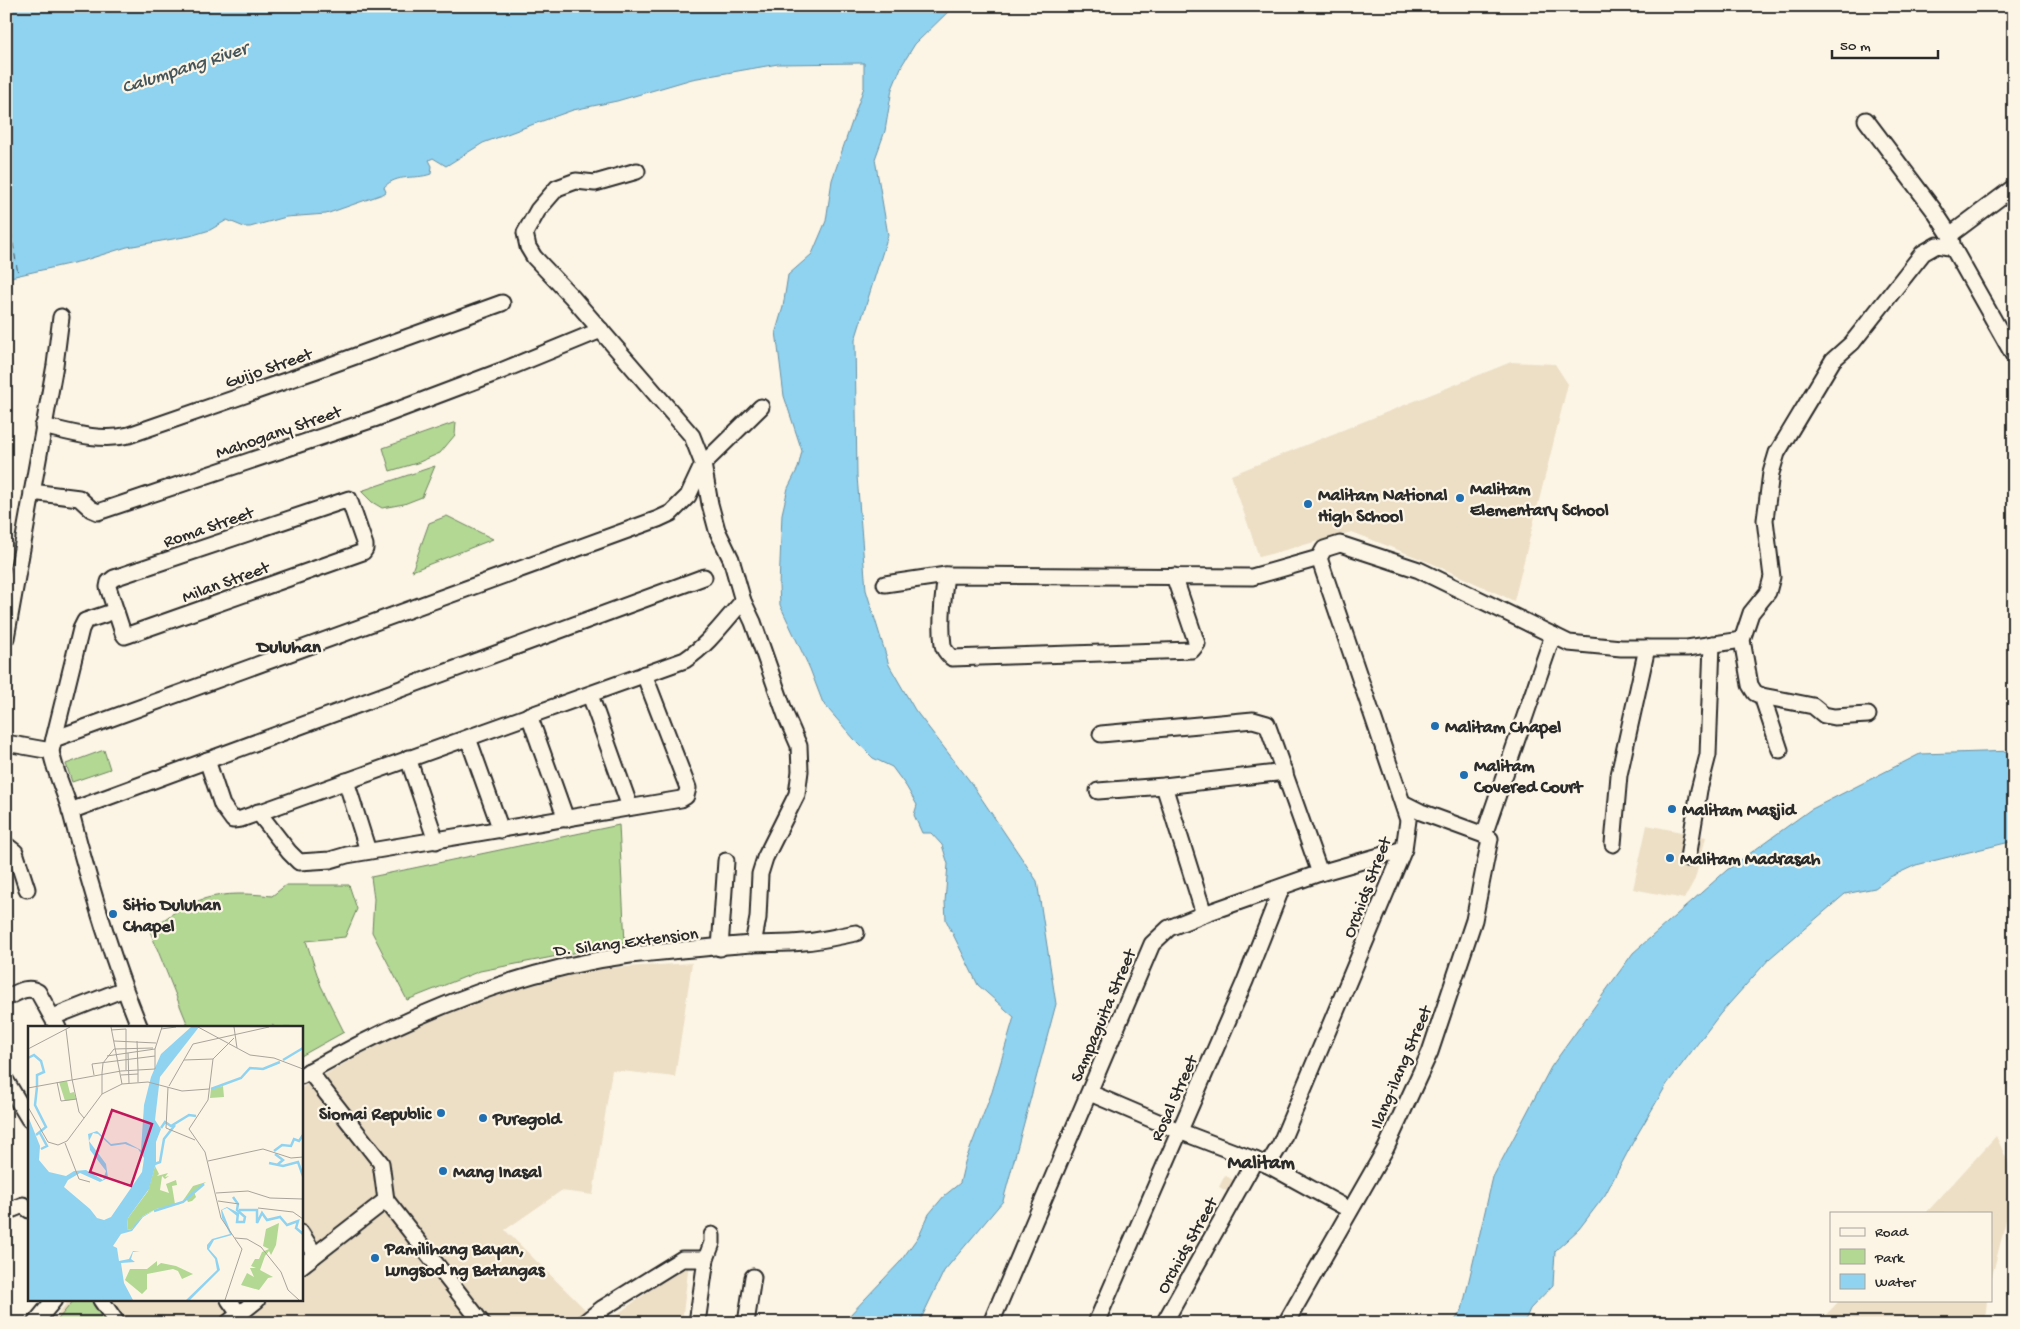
<svg xmlns="http://www.w3.org/2000/svg" width="2020" height="1329" font-family="'Gochi Hand',sans-serif">
  <style>
    .built { fill: #eddfc6 }
    .green { fill: #b3d894; stroke: #6f8260 }
    .water { fill: #90d3f1; stroke: #6890a2 }
    .lines { fill: none; stroke-linecap: round; stroke-linejoin: round }
    .ferry { stroke: #44555c; stroke-width: 1; stroke-dasharray: 6 5; stroke-linecap: butt }
    .minor-casing { stroke: #2b2b2b; stroke-width: 19 }
    .minor { stroke: #fcf5e5; stroke-width: 15 }
    .poi-dot { fill: #1f6fb2; stroke: #fcf5e5; stroke-width: 2 }
    .labels { text-anchor: middle; stroke-width: 4.5; stroke-linejoin: round; paint-order: stroke }
    .street-label { font-size: 18px; fill: #2b2b2b; stroke: #fcf5e5 }
    .poi-label { font-size: 18px; font-weight: bold; fill: #2b2b2b; stroke: #fcf5e5; text-anchor: start }
    .water-label { font-size: 19px; font-style: italic; fill: #44555c; stroke: #fcf5e5 }
    .neighbourhood-label { font-size: 19px; font-weight: bold; fill: #2b2b2b; stroke: #fcf5e5 }
    .quarter-label { font-size: 20px; font-weight: bold; fill: #2b2b2b; stroke: #fcf5e5 }
    .inset-river { fill: none; stroke: #90d3f1; stroke-width: 2.5 }
    .inset-road { fill: none; stroke: #a8a49b; stroke-width: 1 }
    .view { fill: #c2185b; fill-opacity: 0.15; stroke: #c2185b; stroke-width: 2.5 }
    .inset-edge { fill: none; stroke: #2b2b2b; stroke-width: 2.5 }
  </style>
  <rect width="100%" height="100%" fill="#fcf5e5"/>
  <filter id="ink" filterUnits="userSpaceOnUse"><feTurbulence type="fractalNoise" baseFrequency=".02" numOctaves="2"/><feDisplacementMap in="SourceGraphic" scale="10" xChannelSelector="R" yChannelSelector="G"/><feConvolveMatrix kernelMatrix="1 2 1 2 8 2 1 2 1" color-interpolation-filters="sRGB"/></filter>
  <g filter="url(#ink)">
    <g class="built">
      <polygon points="1511,362 1555,364 1568,384 1514,601 1431,563 1352,532 1259,557 1231,475"/>
      <polygon points="1647,825 1706,837 1695,879 1684,899 1633,889"/>
      <polygon points="692,963 675,1077 612,1070 593,1195 561,1191 505,1230 599,1323 51,1323 69,1300 301,1300 301,1088 372,1048 441,1012 524,981 608,968"/>
      <polygon points="1996,1136 2014,1175 2014,1188 1991,1281 1991,1213 1926,1213"/>
      <polygon points="1225,1175 1236,1182 1230,1193 1219,1187"/>
      <polygon points="689,1262 682,1323 605,1323"/>
      <polygon points="1840,1300 1987,1300 1985,1323 1818,1323"/>
    </g>
    <g class="green">
      <polygon points="456,422 455,435 440,453 417,463 390,471 383,448"/>
      <polygon points="435,466 422,497 404,504 382,508 372,502 361,491"/>
      <polygon points="447,516 493,539 412,571 429,523"/>
      <polygon points="104,750 110,769 72,782 66,764"/>
      <polygon points="619,825 625,943 480,971 407,1000 372,932 374,899 371,877"/>
      <path d="M286,885h63l8,24 -12,28 -39,4 15,45 23,46 -43,24v-28h-27l-1,-3 -4,3h-80l-39,-97c40,-35 70,-41 122,-35z"/>
      <polygon points="74,1300 92,1300 108,1323 55,1323"/>
    </g>
    <g class="water">
      <path d="M6,6h948l-39,38 -13,21 -10,24 -7,42 -10,28 13,76 -33,105 2,136 9,114 23,75 26,45 54,70 68,101 19,123 -53,197 -59,70 -25,52h-74l3,-6 52,-55 20,-28 9,-20 15,-18 16,-13 5,-21 27,-70 22,-75 -36,-32 -32,-65 -1,-18 3,-38 -6,-19 -11,-12h-9l-8,-18 3,-10 -11,-19 -14,-19 -19,-9 -19,-19 -31,-36 -13,-34 -30,-64 -1,-19 3,-72 6,-26 10,-20 4,-17 -18,-55 -8,-65 7,-24 5,-32 24,-21 14,-33 6,-41 32,-93v-24l-86,1 -86,15 -75,22 -44,9 -39,14 -51,19 -37,23 -13,-8 -4,2 3,6 -1,8c-17,6 -33,-1 -47,13l2,5 -3,2 -57,20 -40,3 -36,10h-6l-17,-7 -17,10 -20,6 -63,11 -45,14 -76,17z"/>
      <polygon points="2014,751 2014,841 1916,865 1890,877 1875,888 1845,894 1770,958 1720,1014 1667,1084 1634,1140 1605,1195 1579,1229 1555,1251 1553,1285 1530,1309 1524,1323 1453,1323 1462,1310 1493,1177 1551,1067 1633,953 1727,870 1810,810 1920,754"/>
    </g>
    <g class="lines">
      <polyline class="ferry" points="6,200 18,274"/>
      <g class="minor-casing">
        <g id="minor">
          <polyline points="1866,120 1933,209 1950,235 1953,248 2014,356"/>
          <polyline points="637,171 595,183 576,181 557,188 538,210 525,233 528,247 534,257 572,297 692,436 703,464 710,504 717,530 731,559 743,601 753,622 786,716 799,746 800,771 797,794 765,858 760,874 758,918 753,944"/>
          <polyline points="1950,235 2014,187"/>
          <path d="M43,426c29,7 57,16 86,9l188,-65 185,-67"/>
          <polyline points="32,492 79,498 91,509 98,512 374,419 501,371 601,330"/>
          <polygon points="349,499 365,545 365,549 363,552 128,635 125,636 123,633 108,587 109,582 114,578"/>
          <path d="M1174,576l23,68 -5,6 -240,8c-4,-4 -8,-7 -9,-13 -3,-21 0,-49 3,-70l306,2 67,-19 5,-9 16,-5 79,26 150,73 52,5h66l55,-8"/>
          <polyline points="885,584 946,575"/>
          <path d="M115,611l-30,10 -4,8 -30,122c4,22 14,41 20,62 19,73 40,145 69,215"/>
          <polyline points="6,638 55,365 61,317"/>
          <polyline points="590,695 630,807"/>
          <polyline points="1762,696 1780,750"/>
          <polyline points="529,715 566,819"/>
          <polyline points="1868,715 1834,717 1824,715 1813,706 1762,696 1755,693 1750,685 1742,640 1751,613 1768,592 1772,577 1765,520 1771,473 1777,453 1833,360 1852,343 1923,253 1937,245 1953,248"/>
          <polyline points="1101,734 1253,720 1267,724 1320,873"/>
          <polyline points="468,738 501,830"/>
          <polyline points="54,739 658,519 671,513 688,496 703,464 761,407"/>
          <polyline points="6,743 51,751"/>
          <polyline points="408,758 436,841"/>
          <path d="M207,760l15,45 11,15 8,-1 444,-159c24,-16 39,-38 58,-59"/>
          <polyline points="346,781 368,851"/>
          <polyline points="1164,786 1204,914"/>
          <polyline points="1098,791 1164,786 1285,772"/>
          <polyline points="70,811 704,577"/>
          <polyline points="258,812 289,852 299,862 330,860 347,855 681,799 686,796 688,788 644,674"/>
          <polyline points="1484,835 1553,635"/>
          <polyline points="1613,844 1619,775 1647,648"/>
          <polyline points="6,845 15,852 27,889"/>
          <polyline points="1688,858 1699,790 1708,755 1712,644"/>
          <polyline points="720,948 726,861"/>
          <path d="M6,998c11,-5 21,-13 32,-6l20,36"/>
          <polyline points="53,1017 124,989"/>
          <polyline points="309,1071 381,1163 386,1200"/>
          <path d="M301,1076c102,-59 212,-106 329,-121 40,-4 81,-8 121,-11 18,-1 35,0 53,-2 17,-1 35,-6 52,-9"/>
          <polyline points="6,1081 29,1119"/>
          <polyline points="1090,1093 1179,1131 1268,1165 1350,1210"/>
          <polyline points="1268,1165 1280,1145 1404,849 1408,820 1319,558"/>
          <polyline points="6,1212 23,1205 29,1210"/>
          <polyline points="301,1233 315,1255"/>
          <polyline points="301,1266 386,1200 482,1323"/>
          <polyline points="101,1300 117,1323"/>
          <polyline points="229,1300 239,1314"/>
          <polyline points="35,1323 54,1300"/>
          <polyline points="228,1323 257,1300"/>
          <polyline points="584,1323 603,1308 682,1259 706,1259"/>
          <polyline points="697,1323 706,1259 712,1243 712,1235"/>
          <polyline points="746,1323 753,1277"/>
          <polyline points="991,1323 1152,944 1169,928 1204,914 1320,873 1404,849"/>
          <polyline points="1096,1323 1245,981 1282,887"/>
          <polyline points="1164,1323 1255,1160"/>
          <polyline points="1286,1323 1386,1148 1430,1052 1474,920 1490,839 1484,835 1421,812 1403,803"/>
        </g>
      </g>
      <use href="#minor" class="minor"/>
    </g>
  </g>
  <g class="poi-dot">
    <circle cx="1460" cy="498" r="5"/>
    <circle cx="1308" cy="504" r="5"/>
    <circle cx="1435" cy="726" r="5"/>
    <circle cx="1464" cy="775" r="5"/>
    <circle cx="1672" cy="809" r="5"/>
    <circle cx="1670" cy="858" r="5"/>
    <circle cx="113" cy="914" r="5"/>
    <circle cx="441" cy="1113" r="5"/>
    <circle cx="483" cy="1118" r="5"/>
    <circle cx="443" cy="1171" r="5"/>
    <circle cx="375" cy="1258" r="5"/>
  </g>
  <g class="labels">
    <g class="street-label">
      <text transform="translate(268 367) rotate(-19)" y="6">Guijo Street</text>
      <text transform="translate(278 431) rotate(-19)" y="6">Mahogany Street</text>
      <text transform="translate(208 526) rotate(-19)" y="6">Roma Street</text>
      <text transform="translate(225 581) rotate(-20)" y="6">Milan Street</text>
      <text transform="translate(1366 887) rotate(-69)" y="6">Orchids Street</text>
      <text transform="translate(626 941) rotate(-7)" y="6">D. Silang Extension</text>
      <text transform="translate(1102 1015) rotate(-67)" y="6">Sampaguita Street</text>
      <text transform="translate(1400 1067) rotate(-67)" y="6">Ilang-ilang Street</text>
      <text transform="translate(1173 1098) rotate(-66)" y="6">Rosal Street</text>
      <text transform="translate(1186 1245) rotate(-61)" y="6">Orchids Street</text>
    </g>
    <g class="poi-label">
      <text x="1470" y="494">Malitam<tspan x="1470" dy="21">Elementary School</tspan></text>
      <text x="1318" y="500">Malitam National<tspan x="1318" dy="21">High School</tspan></text>
      <text x="1445" y="732">Malitam Chapel</text>
      <text x="1474" y="771">Malitam<tspan x="1474" dy="21">Covered Court</tspan></text>
      <text x="1682" y="815">Malitam Masjid</text>
      <text x="1680" y="864">Malitam Madrasah</text>
      <text x="123" y="910">Sitio Duluhan<tspan x="123" dy="21">Chapel</tspan></text>
      <text x="431" y="1119" text-anchor="end">Siomai Republic</text>
      <text x="493" y="1124">Puregold</text>
      <text x="453" y="1177">Mang Inasal</text>
      <text x="385" y="1254">Pamilihang Bayan,<tspan x="385" dy="21">Lungsod ng Batangas</tspan></text>
    </g>
    <g class="water-label">
      <text transform="translate(184 66) rotate(-18)" y="7">Calumpang River</text>
    </g>
    <g class="neighbourhood-label">
      <text x="289" y="652">Duluhan</text>
    </g>
    <g class="quarter-label">
      <text x="1261" y="1168">Malitam</text>
    </g>
  </g>
  <g transform="translate(28 1026)">
    <rect width="275" height="275" fill="#fcf5e5"/>
    <path d="M39,55l3,12 4,-1 2,7 -11,2 -6,-19zM195,60l1,11 -14,1 1,-9zM127,140l4,8 -2,2 11,-3 -3,4 4,-1 -4,3 -3,-3 -2,14 9,3 -3,-9 10,-4 1,5 -5,1 3,18 7,-2 11,-16 13,-4 -12,10 2,5 -4,4 -4,1 -2,-4 -6,6 -24,5 -13,7 -11,13 -5,1 1,-12 20,-27zM251,197l-3,22 -5,10 -2,-4 -4,5 -5,14 13,7 -5,1 -9,12 -18,-5 6,-12 7,4 -4,-9h6l-5,-2 4,-7h4l3,-7 7,-3 -6,-3 3,-17zM129,235v5l4,-3 15,3 17,8 -11,5 -4,-8 -5,-2 -26,5v15l-5,5 -17,-14 5,-11h17z" fill="#b3d894"/>
    <path d="M163,1h8l-39,50 -5,43 6,9 -5,13v21l-7,26 -21,29 -1,12 5,-1 3,-5 8,-8 12,-6 -12,7 -11,14 -11,3 -8,12 4,2 2,13 10,-2 4,-8h7l-7,1 -2,7 4,3 -14,1 3,20 9,17h-105v-184l12,30 -1,14 10,12 17,4 8,-5 12,-1 17,10 3,-9 -16,-21 -2,-16 9,-3 14,13 15,-2 15,8 3,-45 7,-28 10,-23zM65,107l5,1 13,12 14,-2 13,5 6,9 -2,14 -31,45 -7,3 -7,-2 -7,-9 -26,-22 4,-7 12,-7 20,9 8,-4 -2,-14 -17,-23zM199,181l12,6 -2,3 -10,-8 -5,2 10,25 -18,5 -5,9 8,9 3,12 -30,30h-4l31,-30 -2,-11 -8,-10v-4l5,-6 18,-5 -8,-16 -1,-8z" fill="#90d3f1" fill-rule="evenodd"/>
    <path class="inset-river" d="M0,32l6,-3 7,6 3,11 -7,3v11M255,34l20,-12M183,63l30,-11 9,-10 13,1 17,-7M116,96l5,-1 6,-16M133,102l4,-6 6,4 18,-11 7,1M12,107l7,13 -6,3M8,109l10,-8 -11,-22 2,-18M246,125l8,-6 9,1 3,-7 5,2 4,-6M247,128l8,6 -6,5M241,137l14,3 15,-4 5,14M124,139l8,-3 4,-23 11,-14M205,171l5,7 -1,6 8,7 -1,5h-7l1,-9M211,184h18v13l5,-10 5,7 13,-3 7,8 11,-4 -2,7 7,6M126,185l29,-9 21,-18"/>
    <path class="inset-road" d="M83,1l11,57 26,-2 34,9 27,-2M170,1l52,28 24,3 29,11M206,1l3,21M38,3l6,50M133,3l15,-2M83,4l15,-1v41M86,15l42,2M109,15l1,29 17,-1v-20M0,23l42,-22M100,27l1,30M79,30l48,-7 7,-22M156,34l29,-1M74,47l1,-10 11,-14 39,-1M66,49l-2,-11 63,-8M93,49l17,-1M44,53l7,33 5,6M29,56l4,19 16,-2M141,60l24,-42 76,-17M140,61l-2,41 29,12M0,62l93,-17 17,-1v12M74,68v-21M0,81l20,35 10,3 9,-4 35,-47 20,-10M37,117l14,36 11,3M180,135l55,-12 28,9 12,-1M188,167l32,-2 22,7 33,1M190,175l21,3M230,182l35,4 10,7M207,212l12,1 14,8 20,25 7,18 11,10M197,274l17,-51 -21,-31 -16,-66 -16,-23 19,-29 5,-41 21,-21"/>
    <path class="view" d="M84,84l40,14 -21,62 -41,-14z"/>
    <rect width="275" height="275" class="inset-edge"/>
  </g>
  <rect width="2020" height="1329" fill="none" stroke="#fcf5e5" stroke-width="25"/>
  <rect x="12" y="12" width="1995" height="1304" fill="none" stroke="#2b2b2b" stroke-width="2" filter="url(#ink)"/>
  <rect x="1830" y="1212" width="162" height="90" fill="#fcf5e5" stroke="#a8a49b"/>
  <rect x="1840" y="1228" width="25" height="8" fill="#fcf5e5" stroke="#a8a49b"/>
  <text x="1875" y="1236" font-size="15" fill="#2b2b2b">Road</text>
  <rect x="1840" y="1249" width="25" height="15" fill="#b3d894" stroke="#a8a49b"/>
  <text x="1875" y="1262" font-size="15" fill="#2b2b2b">Park</text>
  <rect x="1840" y="1274" width="25" height="15" fill="#90d3f1" stroke="#a8a49b"/>
  <text x="1875" y="1286" font-size="15" fill="#2b2b2b">Water</text>
  <path d="M1832 50v8h106v-8" fill="none" stroke="#2b2b2b" stroke-width="2.5"/>
  <text x="1840" y="50" font-size="15" fill="#2b2b2b" stroke="#fcf5e5" stroke-width="4" paint-order="stroke">50 m</text>
</svg>
